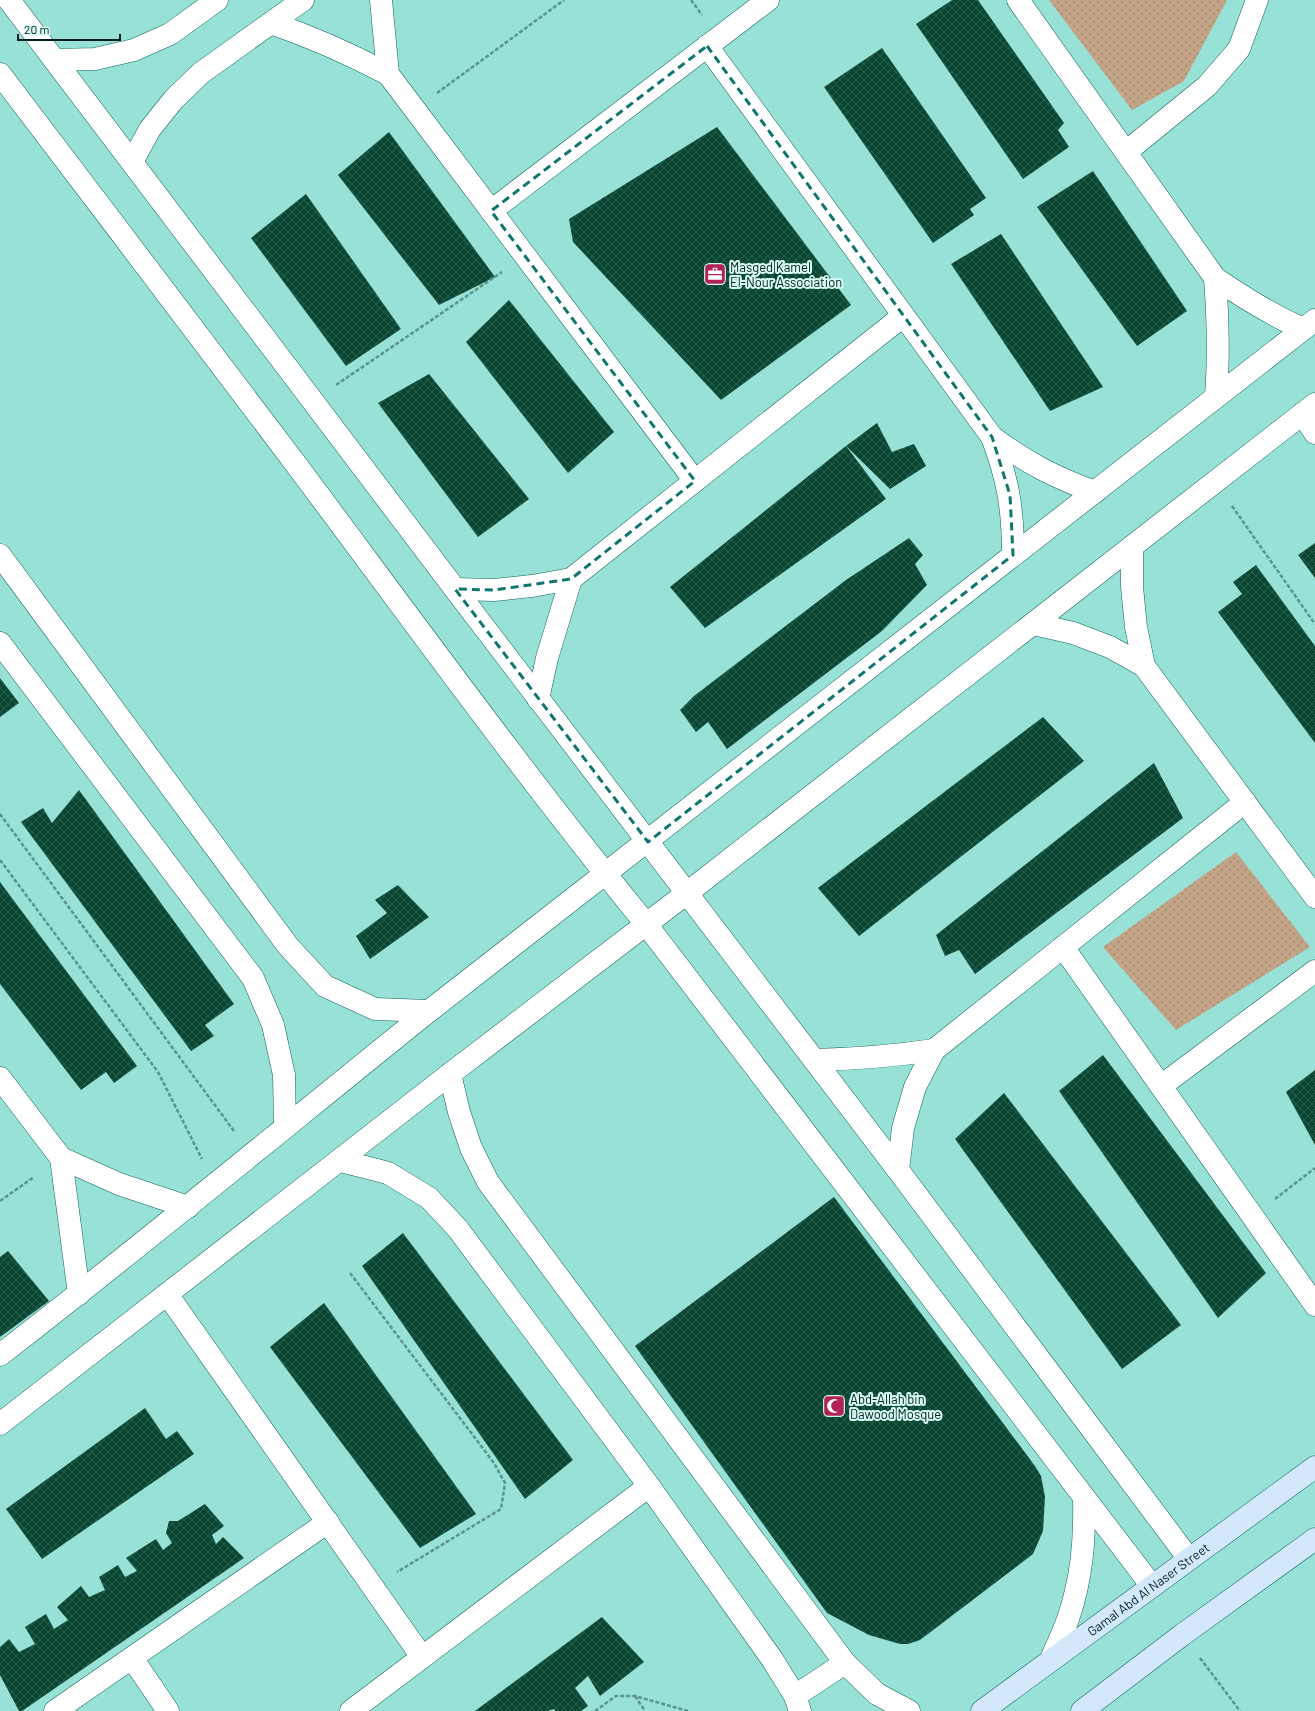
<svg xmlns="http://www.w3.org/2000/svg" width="1315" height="1711" font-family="Barlow,sans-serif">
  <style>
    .park { fill: url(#park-dots) }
    .building { fill: url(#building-cross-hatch) }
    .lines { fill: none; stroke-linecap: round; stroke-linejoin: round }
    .street-casing { stroke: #10635c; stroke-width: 23 }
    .secondary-casing { stroke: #10635c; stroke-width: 23 }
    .path { stroke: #5b948d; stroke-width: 2.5; stroke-dasharray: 4 2; stroke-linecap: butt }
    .street { stroke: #fff; stroke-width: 22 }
    .secondary { stroke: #d3e9fb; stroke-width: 22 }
    .marked { fill: none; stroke: #0f766e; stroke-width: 3; stroke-dasharray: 8 5; stroke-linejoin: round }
    .labels { text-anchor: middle; stroke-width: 4; stroke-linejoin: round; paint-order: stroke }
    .poi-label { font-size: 13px; fill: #001f1c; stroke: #d7faf5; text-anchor: start }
    .street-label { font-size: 13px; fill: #001f1c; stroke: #d7faf5 }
  </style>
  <defs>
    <pattern id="park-dots" width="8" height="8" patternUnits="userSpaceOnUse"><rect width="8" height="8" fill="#c3a486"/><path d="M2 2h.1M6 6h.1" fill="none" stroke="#9c856d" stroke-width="1.8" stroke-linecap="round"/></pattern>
    <pattern id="building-cross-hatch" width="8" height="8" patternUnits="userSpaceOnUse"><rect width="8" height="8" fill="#094733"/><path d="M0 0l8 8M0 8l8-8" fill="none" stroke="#2b5e4e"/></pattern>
  </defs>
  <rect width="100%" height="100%" fill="#97e1d7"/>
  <g class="park">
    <polygon points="1049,0 1227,0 1184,81 1132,110"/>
    <polygon points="1236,852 1310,947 1176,1030 1103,947"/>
  </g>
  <g class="building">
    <polygon points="952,0 978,0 1064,123 1058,130 1069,147 1023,179 916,24"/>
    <polygon points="882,48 986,198 970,209 974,215 933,243 824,87"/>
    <polygon points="717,127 851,305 721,400 573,242 569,219"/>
    <polygon points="389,132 495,277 439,305 338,175"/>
    <polygon points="1093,171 1187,311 1137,346 1037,207"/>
    <polygon points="306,194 401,329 346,366 251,238"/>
    <polygon points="1001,234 1103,387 1050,411 951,264"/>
    <polygon points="509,300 614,432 568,473 466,342"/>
    <polygon points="429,374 529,499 478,537 378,403"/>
    <polygon points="877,423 892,452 914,444 926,466 890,489 846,446"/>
    <polygon points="846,446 886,499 705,628 670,587"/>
    <polygon points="909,538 923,555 915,564 927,585 882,631 727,749 708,722 696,732 680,710 694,696 846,580"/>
    <polygon points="1315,543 1315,578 1298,555"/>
    <polygon points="1256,565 1315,646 1315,743 1218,612 1242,594 1233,582"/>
    <polygon points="0,678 19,703 0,717"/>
    <polygon points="1043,717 1084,761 859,936 818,888"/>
    <polygon points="1154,763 1183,818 975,974 959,950 945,956 936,935"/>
    <polygon points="79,790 234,1004 205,1025 214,1036 191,1051 21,822 43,808 52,823"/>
    <polygon points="0,882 137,1066 114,1083 106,1072 81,1090 0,984"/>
    <polygon points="398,885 429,917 370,959 356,936 387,913 375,900"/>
    <polygon points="1103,1055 1266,1273 1218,1318 1059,1091"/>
    <polygon points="1315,1070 1315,1145 1286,1092"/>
    <polygon points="1004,1093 1181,1325 1122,1369 955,1139"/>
    <polygon points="834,1197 1035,1466 1041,1476 1045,1497 1043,1531 1033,1554 920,1640 908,1644 900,1644 869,1635 827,1613 635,1346"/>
    <polygon points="403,1233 573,1460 525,1499 362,1266"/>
    <polygon points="8,1251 49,1301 0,1337 0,1257"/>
    <polygon points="324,1303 476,1514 420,1548 270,1347"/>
    <polygon points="145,1408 166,1439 177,1431 194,1454 42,1559 6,1509"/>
    <polygon points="205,1504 224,1526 212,1535 216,1544 223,1537 244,1558 22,1711 19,1711 0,1675 0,1647 9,1639 19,1652 35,1644 25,1627 46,1614 54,1629 68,1620 57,1607 81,1586 89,1597 105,1590 99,1577 118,1565 125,1577 137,1571 126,1558 156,1539 163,1550 172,1543 166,1533 169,1521 178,1521"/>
    <polygon points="602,1617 644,1662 600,1696 588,1676 575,1688 588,1706 581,1711 555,1711 554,1709 548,1711 475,1711"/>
  </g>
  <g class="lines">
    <g class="street-casing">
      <g id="street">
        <polyline points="9,0 455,589 898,1170 1189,1559"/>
        <polyline points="381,0 388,74"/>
        <path d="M1018,0l197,278c29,20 57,37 88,51"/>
        <path d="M271,23c41,14 79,31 117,51l307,407"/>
        <path d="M707,46l285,391c16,43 21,71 21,118"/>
        <polyline points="55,60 95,59 134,50 170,34 217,0"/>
        <path d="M0,74c99,131 200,262 298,393 115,154 227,309 348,457l506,662"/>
        <polyline points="1126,152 1207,86 1239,49 1257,0"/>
        <polyline points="132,162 150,129 174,99 201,73 303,0"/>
        <polyline points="491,211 768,0"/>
        <path d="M1215,278c3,40 4,79 1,119"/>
        <polyline points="1302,414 1315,433"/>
        <path d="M992,437c35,26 62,40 103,55"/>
        <polyline points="1132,547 1132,587 1136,627 1144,666 1315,897"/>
        <polyline points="0,555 288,946 325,986 375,1009 429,1011"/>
        <polyline points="455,589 494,590 532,586 571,579 903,316"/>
        <polyline points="1034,624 1073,633 1110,647 1144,666"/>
        <polyline points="0,643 253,978 273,1025 284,1075 285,1126"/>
        <polyline points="538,699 547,658 571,579"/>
        <polyline points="1063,947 1315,1305"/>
        <path d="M814,1060c41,-1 80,-4 120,-10"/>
        <polyline points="450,1074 459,1112 471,1148 488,1182 845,1663 877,1694 909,1711"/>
        <polyline points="0,1078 61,1158 119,1184 188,1207"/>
        <polyline points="1161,1086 1315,971"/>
        <polyline points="61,1158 79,1294"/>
        <polyline points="341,1161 388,1173 429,1198 458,1229 649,1486 772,1659 795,1696 800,1711"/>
        <polyline points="898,1170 903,1128 915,1087 934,1050 1245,802"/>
        <polyline points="167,1294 422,1657"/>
        <path d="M0,1355c145,-112 286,-229 429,-344l886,-691"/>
        <polyline points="0,1424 450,1074 687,893 1315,404"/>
        <polyline points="132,1658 168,1711"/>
        <path d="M1051,1659c6,-13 12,-26 17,-40 14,-41 17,-79 16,-122"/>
        <polyline points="795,1696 845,1663"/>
        <polyline points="55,1711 328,1522"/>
        <polyline points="351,1711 649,1486"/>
      </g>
    </g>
    <g class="secondary-casing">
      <g id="secondary">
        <path id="s1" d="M982,1711l333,-244"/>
        <polyline points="1082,1711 1182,1635 1315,1539"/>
      </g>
    </g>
    <g class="path">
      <polyline points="691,0 702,15"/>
      <polyline points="437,93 564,0"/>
      <polyline points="336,385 502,272"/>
      <polyline points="1232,506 1315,624"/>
      <polyline points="0,814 234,1131"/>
      <polyline points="0,860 158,1072 202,1159"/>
      <polyline points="1275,1199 1315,1168"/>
      <polyline points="0,1201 34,1177"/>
      <polyline points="350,1273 494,1463 505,1483 501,1509 397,1572"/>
      <polyline points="1200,1658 1240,1711"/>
      <polyline points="635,1696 645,1711"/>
      <polyline points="595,1711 616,1696 635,1696 688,1711"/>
    </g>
    <use href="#street" class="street"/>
    <use href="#secondary" class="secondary"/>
  </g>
  <path class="marked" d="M707,46l285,391 18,58 3,60 -365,287 -193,-253 39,1 77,-11 124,-98 -204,-270z"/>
  <defs>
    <g id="office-square" transform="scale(1.15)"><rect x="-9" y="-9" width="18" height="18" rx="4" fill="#b12256" stroke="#d7faf5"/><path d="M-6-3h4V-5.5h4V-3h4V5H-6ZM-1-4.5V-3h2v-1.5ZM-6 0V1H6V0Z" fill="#fff"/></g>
    <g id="mosque-square" transform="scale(1.15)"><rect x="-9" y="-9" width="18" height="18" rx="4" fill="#b12256" stroke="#d7faf5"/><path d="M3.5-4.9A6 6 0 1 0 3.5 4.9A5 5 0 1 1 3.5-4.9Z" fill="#fff"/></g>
  </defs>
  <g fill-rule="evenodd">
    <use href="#office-square" x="715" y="274"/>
    <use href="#mosque-square" x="834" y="1406"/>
  </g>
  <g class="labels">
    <g class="poi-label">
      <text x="730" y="272">Masged Kamel<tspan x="730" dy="15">El-Nour Association</tspan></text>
      <text x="850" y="1404">Abd-Allah bin<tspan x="850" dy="15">Dawood Mosque</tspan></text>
    </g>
    <g class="street-label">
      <text dy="5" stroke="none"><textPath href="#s1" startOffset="206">Gamal Abd Al Naser Street</textPath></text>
    </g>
  </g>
  <path d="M18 34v6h102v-6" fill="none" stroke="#001f1c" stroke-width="2"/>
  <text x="24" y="34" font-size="12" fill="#001f1c" stroke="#d7faf5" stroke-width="3" paint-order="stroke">20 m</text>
</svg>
